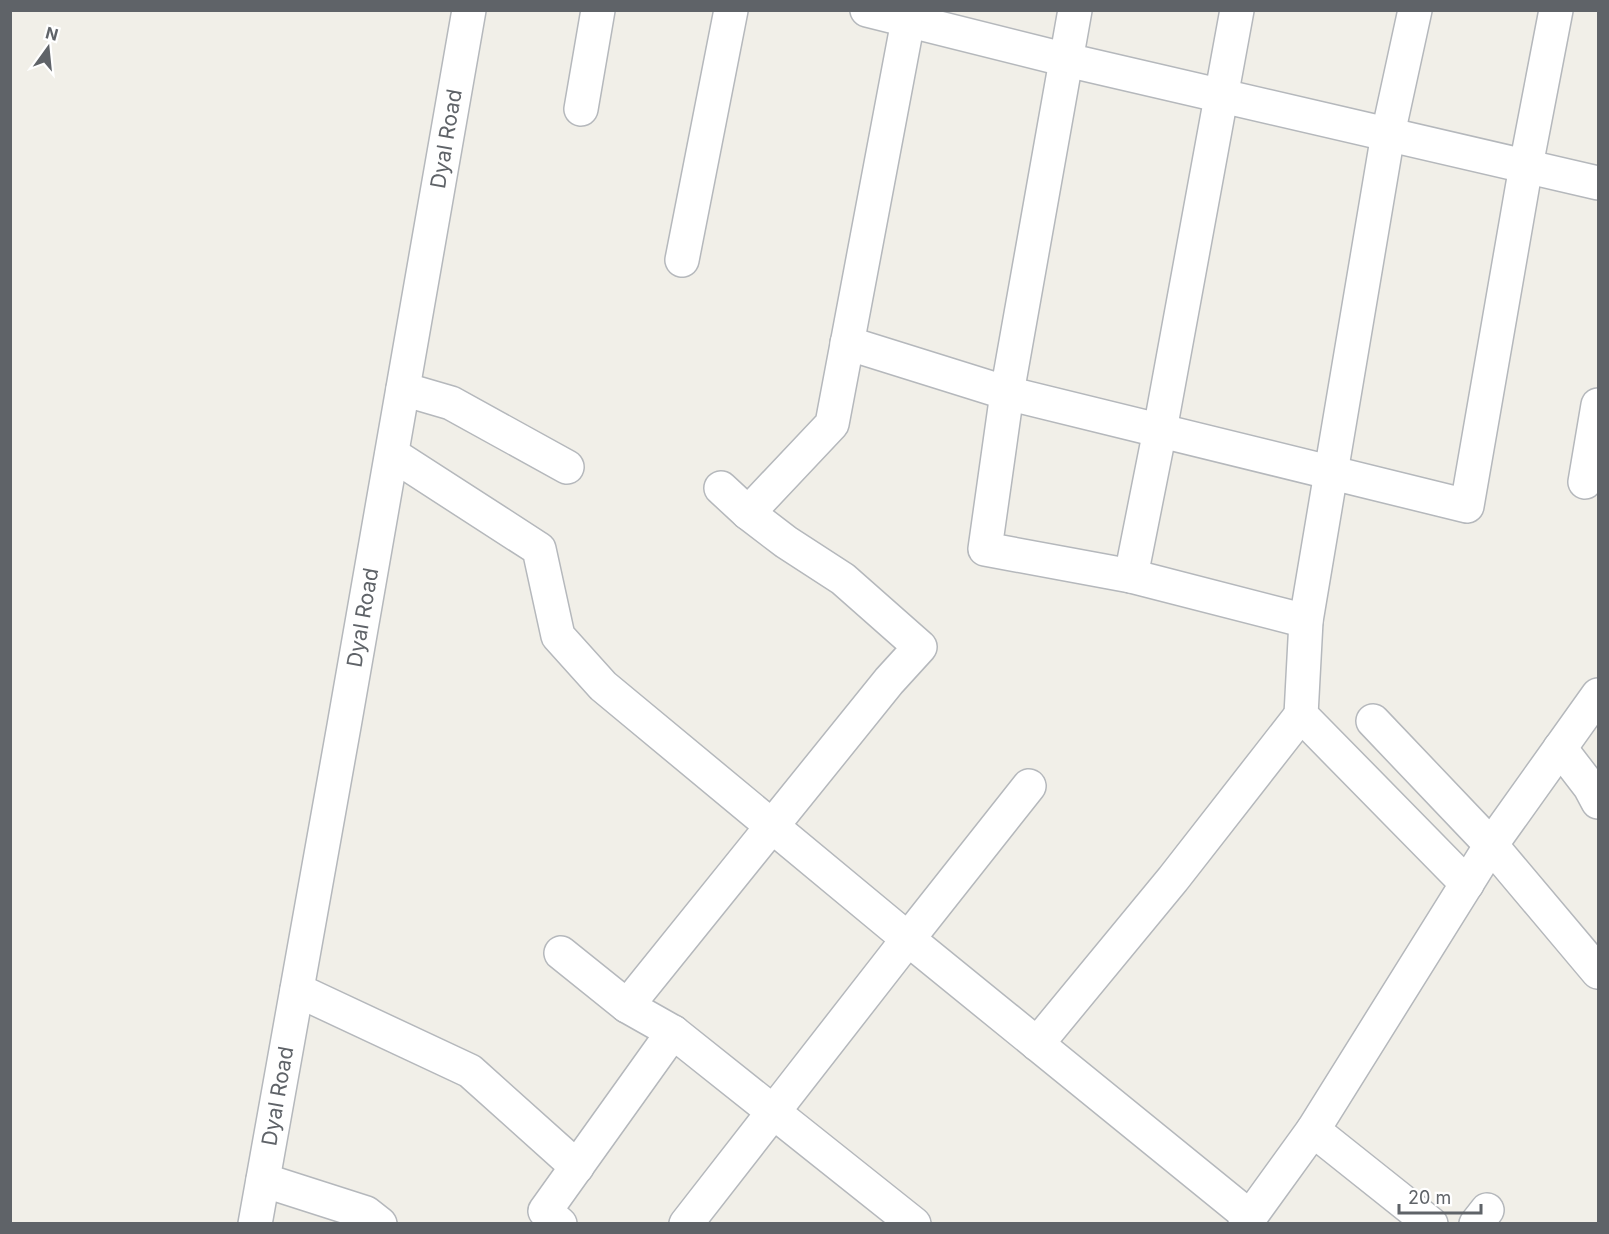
<svg xmlns="http://www.w3.org/2000/svg" width="1609" height="1234" font-family="Inter,sans-serif">
  <style>
    .lines { fill: none; stroke-linecap: round; stroke-linejoin: round }
    .minor-casing { stroke: #b5b8bc; stroke-width: 36 }
    .tertiary-casing { stroke: #b5b8bc; stroke-width: 36 }
    .minor { stroke: #fff; stroke-width: 33 }
    .tertiary { stroke: #fff; stroke-width: 33 }
    .labels { text-anchor: middle; stroke-width: 4.5; stroke-linejoin: round; paint-order: stroke }
    .street-label { font-size: 21px; fill: #5f6368; stroke: #fff }
  </style>
  <rect width="100%" height="100%" fill="#f1efe8"/>
  <g class="lines">
    <g class="minor-casing">
      <g id="minor">
        <polyline points="867,10 1067,60 1598,183"/>
        <polyline points="1075,10 1007,393 985,549 1131,576 1306,621"/>
        <polyline points="1415,10 1388,134 1306,621 1301,715 1467,884"/>
        <polyline points="581,109 598,10"/>
        <polyline points="682,260 731,10"/>
        <polyline points="847,343 1007,393 1467,506 1526,166 1556,10"/>
        <polyline points="403,389 451,403 567,467"/>
        <polyline points="392,454 539,549 558,636 603,686 908,939 1029,786"/>
        <polyline points="1585,482 1598,405"/>
        <polyline points="748,513 832,424 910,10"/>
        <polyline points="1131,576 1160,430 1237,10"/>
        <polyline points="1373,721 1491,845"/>
        <polyline points="561,953 627,1006 673,1032 914,1224"/>
        <polyline points="297,990 470,1071 577,1167"/>
        <polyline points="627,1006 889,681 920,647 843,579 786,542 748,513 721,488"/>
        <polyline points="1037,1044 1173,879 1301,715"/>
        <polyline points="1313,1130 1431,1224"/>
        <polyline points="263,1180 366,1213 380,1224"/>
        <polyline points="560,1224 545,1211 673,1032"/>
        <polyline points="686,1224 908,939 1250,1217"/>
        <polyline points="1476,1224 1487,1210"/>
      </g>
    </g>
    <g class="tertiary-casing">
      <g id="tertiary">
        <polyline points="1560,748 1590,787 1598,802"/>
        <polyline points="1491,845 1598,972"/>
        <path id="s1" d="M255,1224l89,-498 125,-716"/>
        <polyline points="1245,1224 1313,1130 1491,845 1598,695"/>
      </g>
    </g>
    <use href="#minor" class="minor"/>
    <use href="#tertiary" class="tertiary"/>
  </g>
  <g class="labels">
    <g class="street-label">
      <text dy="7" stroke="none"><textPath href="#s1" startOffset="1102">Dyal Road</textPath></text>
      <text dy="7" stroke="none"><textPath href="#s1" startOffset="616">Dyal Road</textPath></text>
      <text dy="7" stroke="none"><textPath href="#s1" startOffset="130">Dyal Road</textPath></text>
    </g>
  </g>
  <rect width="1609" height="1234" fill="none" stroke="#5f6368" stroke-width="24"/>
  <g transform="translate(48 48) rotate(15)" stroke="#ffffff" stroke-width="4.5" paint-order="stroke">
  <path d="M0-4.5L10 22L0 15L-10 22Z" fill="#5f6368"/>
  <text y="-9" font-size="16" font-weight="bold" text-anchor="middle" fill="#5f6368">N</text>
  </g>
  <path d="M1399 1204v9h82v-9" fill="none" stroke="#5f6368" stroke-width="3"/>
  <text x="1408" y="1204" font-size="18" fill="#5f6368" stroke="#ffffff" stroke-width="4.5" paint-order="stroke">20 m</text>
</svg>
